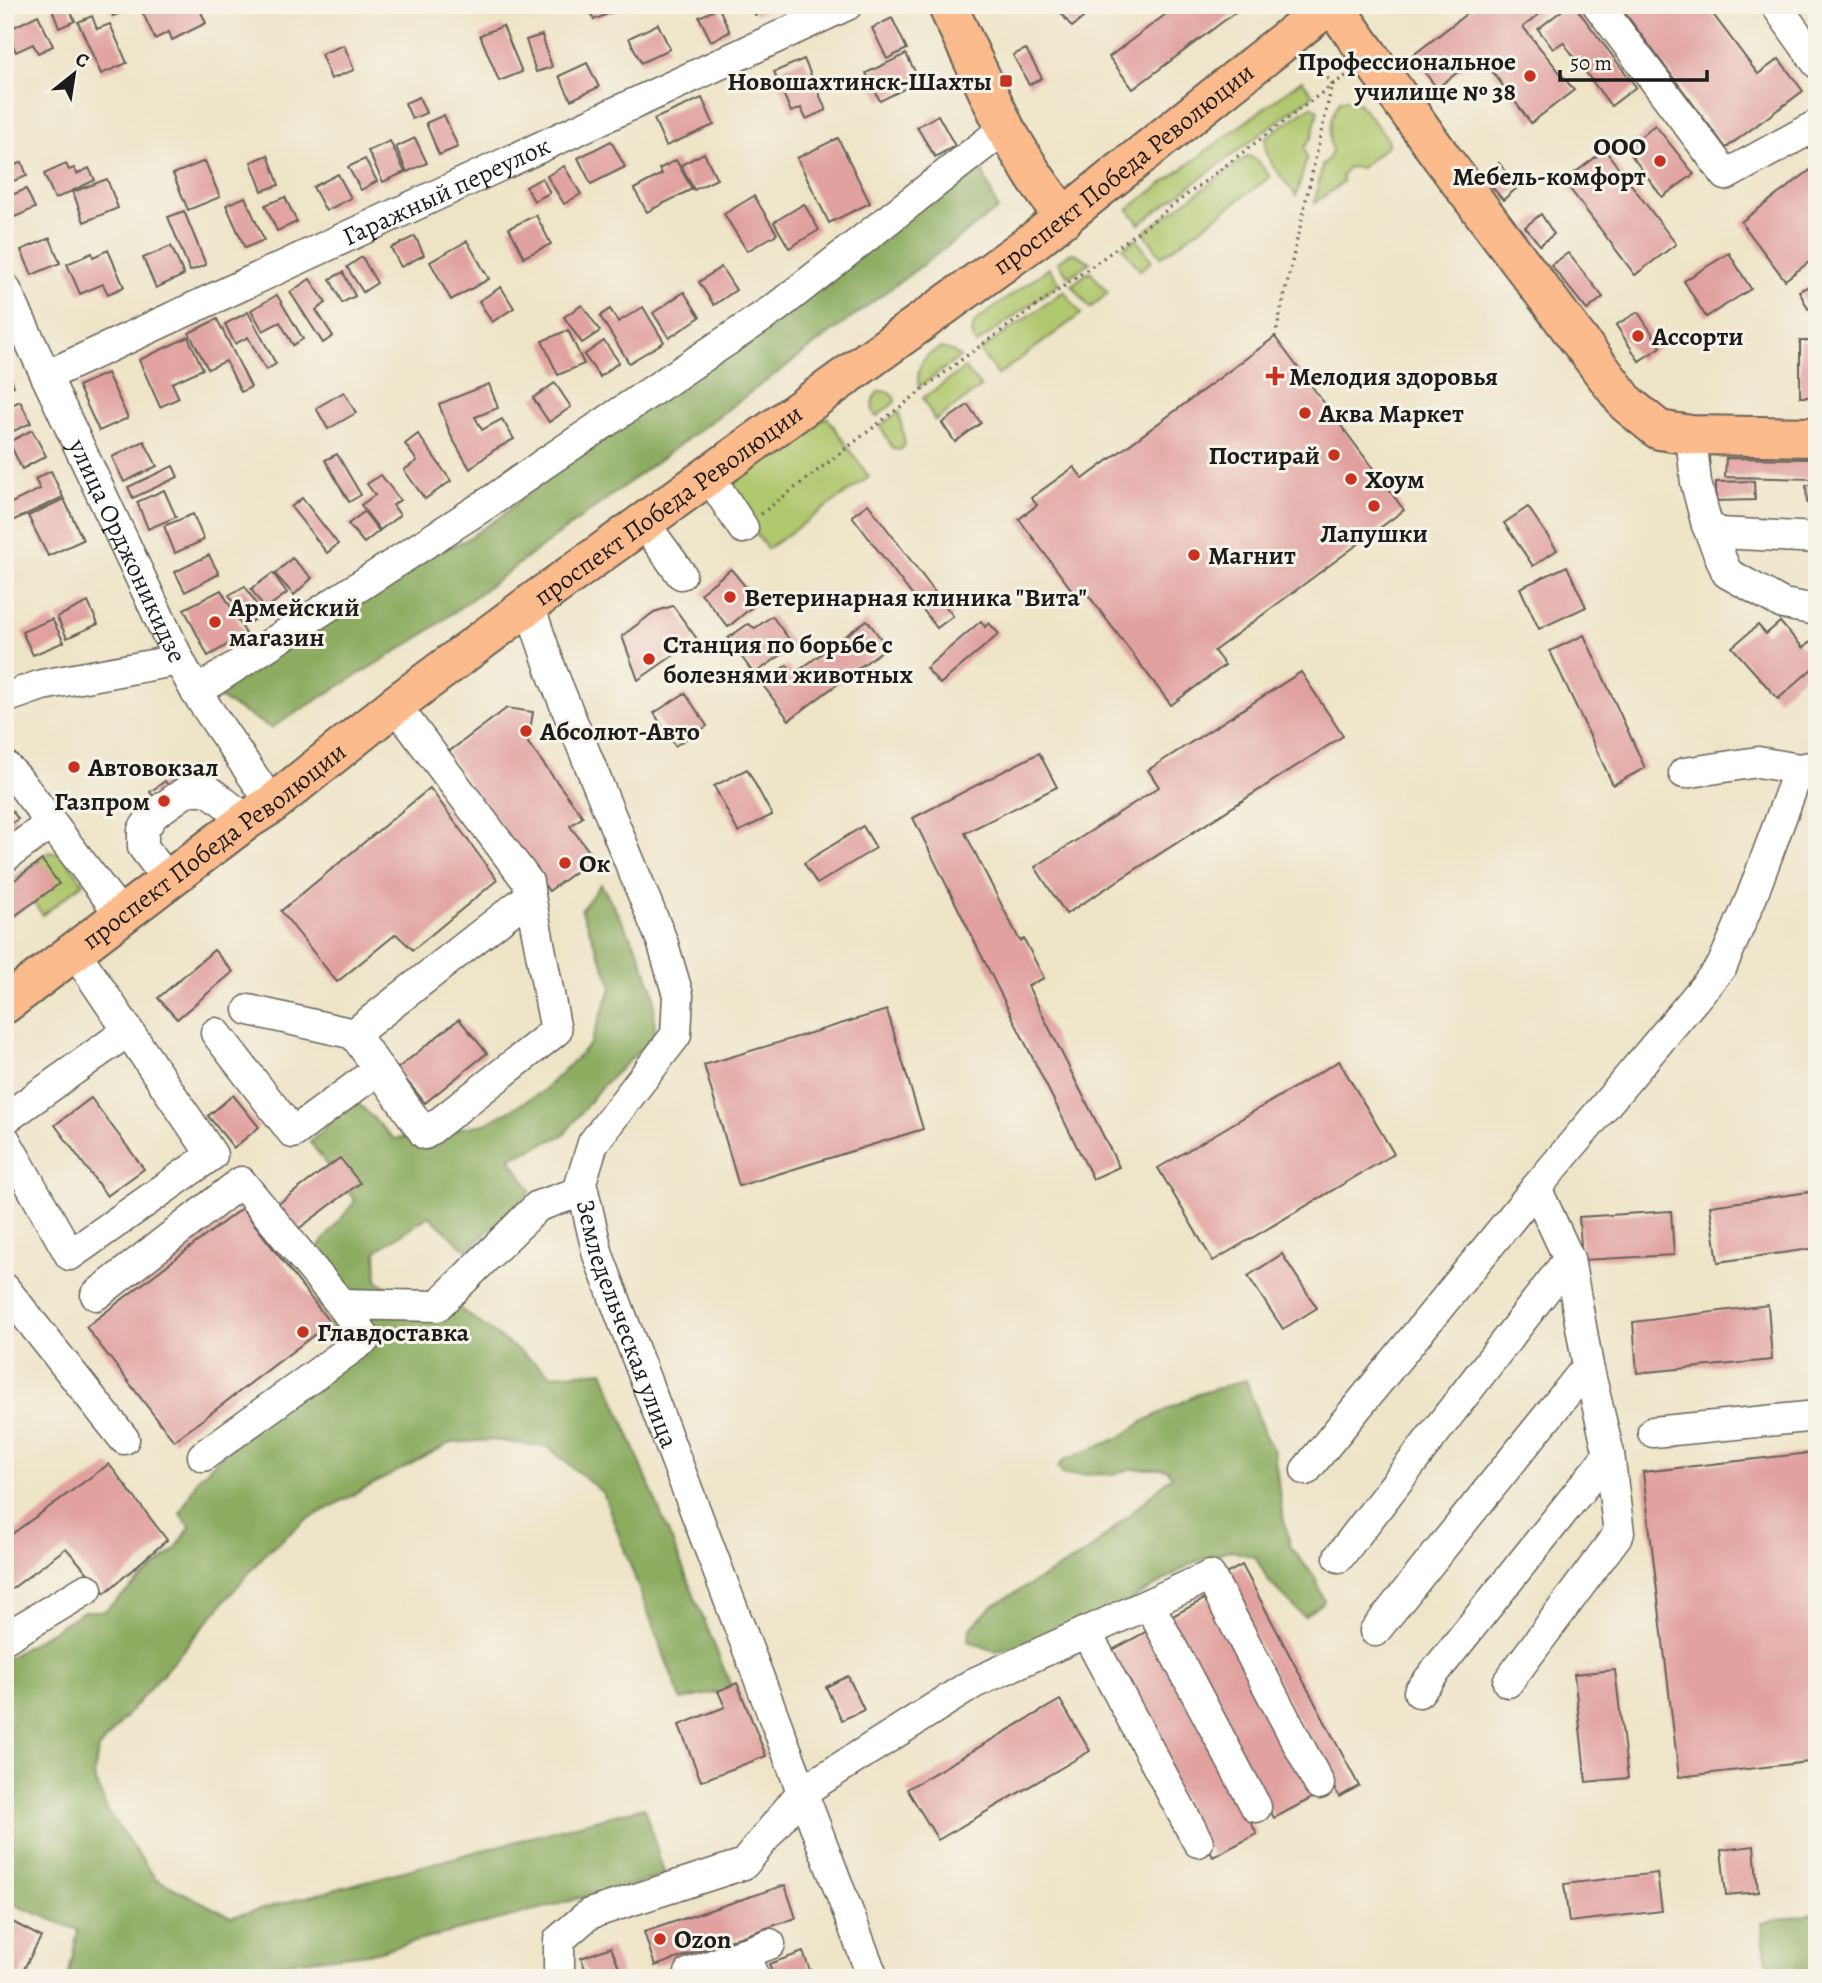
<svg xmlns="http://www.w3.org/2000/svg" width="1822" height="1983" font-family="Alegreya,serif">
  <style>
    .green { fill: #b0c86e; stroke: #667245; stroke-width: 2 }
    .forest { fill: #8cac61; stroke: #54643e; stroke-width: 2 }
    .building { fill: #e1a19f }
    .lines { fill: none; stroke-linecap: round; stroke-linejoin: round }
    .minor-casing { stroke: #666258; stroke-width: 33 }
    .major-casing { stroke: #666258; stroke-width: 42 }
    .path { stroke: #666258; stroke-width: 3.5; stroke-dasharray: 2 5; stroke-linecap: butt }
    .minor { stroke: #fff; stroke-width: 30 }
    .major { stroke: #fbbb8c; stroke-width: 38 }
    .poi-dot { fill: #c8321e; stroke: #f7f3e8; stroke-width: 2.5 }
    .labels { text-anchor: middle; stroke-width: 6; stroke-linejoin: round; paint-order: stroke }
    .poi-label { font-size: 26px; font-weight: bold; fill: #1c1c1c; stroke: #f7f3e8; text-anchor: start }
    .street-label { font-size: 26px; fill: #1c1c1c; stroke: #f7f3e8 }
  </style>
  <rect width="100%" height="100%" fill="#f7f3e8"/>
  <filter id="ink" filterUnits="userSpaceOnUse"><feTurbulence type="fractalNoise" baseFrequency=".0143" numOctaves="2"/><feDisplacementMap in="SourceGraphic" scale="14" xChannelSelector="R" yChannelSelector="G"/><feConvolveMatrix kernelMatrix="1 2 1 2 8 2 1 2 1" color-interpolation-filters="sRGB"/></filter>
  <filter id="wash" filterUnits="userSpaceOnUse"><feTurbulence type="fractalNoise" baseFrequency=".00686" numOctaves="4" result="noise"/><feDisplacementMap in="SourceGraphic" scale="28" xChannelSelector="R" yChannelSelector="G"/><feGaussianBlur stdDeviation="1.57" result="paint"/><feColorMatrix in="noise" values="0 0 0 0 0 0 0 0 0 0 0 0 0 0 0 0 0 1.4 0 .05"/><feComposite in="paint" operator="in"/></filter>
  <g filter="url(#wash)">
    <rect width="100%" height="100%" fill="#eee4c7"/>
    <g class="green">
      <polygon points="1302,80 1313,95 1139,224 1128,209"/>
      <path d="M1347,99l12,4 28,35 1,7 -27,23 -13,-1 -6,9 1,6 -28,21 7,-37 7,-8 3,-7c-4,-15 -2,-38 9,-51z"/>
      <path d="M1311,106l7,4 -6,27 -8,11 3,10 -11,38c-10,-15 -36,-39 -30,-59z"/>
      <polygon points="1248,156 1258,161 1270,177 1161,257 1144,232"/>
      <polygon points="1136,238 1152,261 1140,270 1123,248"/>
      <polygon points="1075,253 1090,262 1069,277 1058,262 1069,254"/>
      <path d="M1049,268l11,15 -84,61c-5,-9 -5,-15 0,-23z"/>
      <polygon points="1090,271 1108,293 1090,308 1072,285"/>
      <polygon points="1064,291 1081,314 998,375 980,351"/>
      <path d="M941,348l11,3 8,6 -41,30c-4,-19 4,-32 22,-39z"/>
      <polygon points="965,368 981,387 935,421 923,398"/>
      <path d="M879,391l9,1 6,5 1,5 -19,15c-6,-10 -5,-18 3,-26z"/>
      <polygon points="899,412 905,445 900,450 893,449 880,426"/>
      <polygon points="827,417 869,477 767,549 724,489"/>
      <polygon points="50,852 63,855 83,883 43,915 15,878"/>
    </g>
    <g class="forest">
      <polygon points="972,146 998,209 423,635 271,728 210,693 369,580 464,541 503,515 575,452"/>
      <polygon points="601,884 638,950 654,993 655,1036 600,1088 564,1135 510,1158 531,1191 467,1251 429,1216 376,1251 377,1280 411,1305 441,1295 552,1375 603,1371 732,1689 681,1700 603,1493 548,1447 492,1440 450,1443 306,1520 266,1553 98,1749 94,1776 108,1812 156,1879 231,1917 644,1807 665,1876 376,1952 158,1978 68,1978 78,1930 5,1901 5,1660 84,1611 104,1611 175,1550 190,1527 180,1514 198,1478 330,1354 307,1261 355,1201 310,1142 355,1100 394,1139 485,1124 542,1092 590,1044 612,986 581,910"/>
      <polygon points="1246,1380 1264,1434 1274,1451 1282,1512 1291,1548 1315,1577 1324,1601 1304,1617 1270,1583 1255,1557 1228,1550 1193,1563 1128,1602 1032,1646 995,1651 968,1641 970,1629 992,1606 1089,1551 1172,1476 1167,1469 1132,1469 1113,1474 1064,1475 1058,1467 1064,1460 1119,1438 1144,1421 1198,1394"/>
      <polygon points="1817,1913 1817,1975 1792,1966 1781,1968 1767,1963 1761,1923"/>
    </g>
    <g id="blocks">
      <g class="building">
        <polygon points="62,5 68,5 75,21 59,28 52,9"/>
        <polygon points="108,5 138,5 113,16"/>
        <polygon points="139,5 198,5 206,23 172,40 169,32 155,39"/>
        <polygon points="588,5 628,5 594,20"/>
        <polygon points="751,5 776,5 755,15"/>
        <polygon points="1055,5 1099,5 1072,27"/>
        <polygon points="1178,5 1245,5 1133,89 1109,57"/>
        <polygon points="1478,5 1551,5 1523,27 1574,90 1531,123 1480,55 1437,88 1412,56"/>
        <polygon points="1569,5 1574,5 1636,87 1611,106 1563,42 1553,49 1538,29"/>
        <polygon points="1619,5 1706,5 1758,74 1779,59 1803,91 1726,148"/>
        <polygon points="719,8 730,32 711,41 699,17"/>
        <polygon points="38,15 53,46 38,53 33,44 16,52 6,31"/>
        <polygon points="92,16 97,29 110,24 127,63 101,74 78,22"/>
        <polygon points="892,18 907,49 887,59 872,28"/>
        <polygon points="658,24 670,49 641,63 629,38"/>
        <polygon points="503,26 522,72 499,81 480,35"/>
        <polygon points="542,35 552,67 536,72 526,40"/>
        <polygon points="344,45 354,70 331,79 321,54"/>
        <polygon points="1026,49 1042,78 1029,85 1013,55"/>
        <polygon points="906,54 920,81 880,101 866,73"/>
        <polygon points="804,59 826,110 806,119 801,108 791,112 774,72"/>
        <polygon points="587,63 599,87 571,100 559,76"/>
        <polygon points="419,97 426,113 412,119 405,103"/>
        <polygon points="702,98 714,125 666,146 654,119"/>
        <polygon points="444,115 458,147 439,155 426,123"/>
        <polygon points="938,115 955,146 935,157 917,127"/>
        <polygon points="1655,125 1694,174 1662,197 1626,148"/>
        <polygon points="415,138 427,163 407,172 396,147"/>
        <polygon points="838,138 870,203 829,223 797,158"/>
        <polygon points="390,141 405,172 383,182 368,151"/>
        <polygon points="611,141 625,167 591,184 578,158"/>
        <polygon points="1605,150 1676,244 1635,275 1564,181"/>
        <polygon points="704,153 717,179 694,190 681,165"/>
        <polygon points="268,155 279,185 262,191 251,162"/>
        <polygon points="365,159 377,181 361,190 348,167"/>
        <polygon points="5,160 8,168 22,162 27,176 5,184"/>
        <polygon points="676,160 692,189 647,212 634,189 662,174 659,169"/>
        <polygon points="205,161 220,197 188,210 173,174"/>
        <polygon points="1499,163 1518,187 1503,200 1483,176"/>
        <polygon points="66,164 69,170 74,168 77,174 89,168 95,180 55,199 44,174"/>
        <polygon points="1817,165 1817,256 1785,280 1741,222"/>
        <polygon points="564,166 581,194 564,204 547,176"/>
        <polygon points="338,174 351,198 326,211 313,187"/>
        <polygon points="542,178 550,193 534,201 526,187"/>
        <polygon points="107,179 118,208 84,222 73,192"/>
        <polygon points="26,189 35,208 15,217 13,212 5,215 5,198"/>
        <polygon points="754,196 777,234 747,251 724,214"/>
        <polygon points="245,197 264,240 245,248 226,205"/>
        <polygon points="285,197 297,222 277,231 265,205"/>
        <polygon points="804,204 819,230 789,248 774,222"/>
        <polygon points="184,211 206,265 190,271 168,217"/>
        <polygon points="1541,214 1554,234 1540,245 1525,227"/>
        <polygon points="536,215 551,244 524,257 509,228"/>
        <polygon points="415,236 424,255 401,267 391,248"/>
        <polygon points="50,238 60,263 32,275 21,250"/>
        <polygon points="467,241 489,279 451,300 430,262"/>
        <polygon points="171,246 184,275 156,288 143,258"/>
        <polygon points="108,250 124,287 108,294 103,284 80,294 67,264 92,253 93,257"/>
        <polygon points="1568,253 1603,297 1587,310 1551,265"/>
        <polygon points="1729,253 1751,289 1706,317 1684,281"/>
        <polygon points="362,257 377,283 363,292 347,267"/>
        <polygon points="721,267 736,290 714,305 699,282"/>
        <polygon points="343,272 355,296 342,303 330,279"/>
        <polygon points="310,279 326,303 316,310 333,336 323,343 290,292"/>
        <polygon points="1817,282 1817,305 1808,309 1799,291"/>
        <polygon points="501,287 514,308 492,322 479,301"/>
        <polygon points="684,292 700,317 669,338 653,313"/>
        <polygon points="277,295 303,339 293,345 280,322 263,331 251,310"/>
        <polygon points="582,305 600,331 582,343 564,317"/>
        <polygon points="643,307 664,342 629,363 600,316 610,309 618,322"/>
        <polygon points="248,312 276,364 266,370 248,337 235,344 225,324"/>
        <polygon points="1638,312 1661,347 1639,361 1616,325"/>
        <polygon points="217,319 251,387 241,392 226,361 208,369 189,333"/>
        <polygon points="568,330 584,364 558,375 542,341"/>
        <polygon points="188,337 203,369 172,383 179,398 160,407 139,360"/>
        <polygon points="1275,337 1404,510 1214,651 1225,665 1171,705 1085,591 1077,597 1019,519 1037,505 1031,498 1074,467 1083,479"/>
        <polygon points="604,341 619,362 600,377 584,355"/>
        <rect x="1800" y="341" width="17" height="56"/>
        <polygon points="107,373 128,418 99,431 78,386"/>
        <polygon points="10,376 14,386 5,390 5,378"/>
        <polygon points="555,383 571,407 549,422 533,398"/>
        <polygon points="489,384 498,408 475,417 482,430 502,419 514,439 494,450 470,469 451,436 439,404"/>
        <polygon points="344,392 356,413 328,429 316,408"/>
        <polygon points="20,401 31,423 5,435 5,408"/>
        <polygon points="968,405 981,423 955,442 942,423"/>
        <polygon points="32,430 46,456 22,469 9,442"/>
        <polygon points="418,434 451,481 425,499 404,470 417,461 405,444"/>
        <polygon points="144,441 157,466 124,482 112,457"/>
        <polygon points="337,454 361,495 349,502 325,460"/>
        <polygon points="1726,458 1817,459 1817,479 1725,477"/>
        <polygon points="173,466 178,477 133,498 128,487"/>
        <polygon points="51,471 63,497 8,523 5,506 40,489 35,479"/>
        <polygon points="381,475 400,500 393,505 400,515 380,530 361,505 375,495 367,484"/>
        <polygon points="1754,481 1755,500 1716,501 1716,482"/>
        <polygon points="1806,485 1817,485 1817,503 1807,503"/>
        <polygon points="164,490 176,517 148,529 137,502"/>
        <polygon points="302,498 338,544 327,553 291,507"/>
        <polygon points="64,499 83,540 48,556 28,516"/>
        <polygon points="868,504 953,616 937,628 852,516"/>
        <polygon points="1528,507 1557,550 1533,566 1504,523"/>
        <polygon points="364,512 379,531 364,543 348,524"/>
        <polygon points="193,514 204,540 175,553 164,526"/>
        <polygon points="209,555 219,574 185,592 175,572"/>
        <polygon points="292,558 312,578 294,595 275,574"/>
        <polygon points="1567,566 1586,607 1539,629 1520,588"/>
        <polygon points="731,569 758,602 728,627 701,593"/>
        <polygon points="273,573 287,593 265,609 251,589"/>
        <polygon points="245,586 262,614 247,624 229,595"/>
        <polygon points="221,590 246,634 208,656 184,609"/>
        <polygon points="88,602 98,624 67,638 57,617"/>
        <polygon points="673,606 697,639 638,680 622,636 654,612"/>
        <polygon points="772,616 794,646 754,674 728,638 748,624 755,628"/>
        <polygon points="52,619 64,642 33,655 22,632"/>
        <polygon points="867,620 887,647 789,720 762,684 787,665 794,674"/>
        <polygon points="981,621 985,627 989,623 999,634 940,684 926,668"/>
        <polygon points="1780,622 1803,648 1817,636 1817,668 1815,666 1778,699 1732,647 1758,625 1766,634"/>
        <polygon points="1584,635 1645,768 1613,785 1550,651"/>
        <polygon points="1301,672 1343,736 1066,914 1035,867 1159,787 1148,770"/>
        <polygon points="685,693 707,726 675,746 654,713"/>
        <polygon points="507,708 533,712 528,743 583,817 570,826 594,858 549,891 447,753"/>
        <polygon points="1039,753 1057,787 965,833 1020,941 1024,939 1044,978 1028,986 1119,1167 1093,1179 913,818"/>
        <polygon points="190,765 202,771 198,778 186,773"/>
        <polygon points="747,769 772,815 738,832 714,786"/>
        <polygon points="165,781 174,794 159,805 150,792"/>
        <polygon points="430,788 497,880 413,950 396,934 337,982 281,911"/>
        <polygon points="5,801 18,819 5,828"/>
        <polygon points="863,826 876,848 817,884 804,863"/>
        <polygon points="42,860 59,884 5,923 5,887"/>
        <polygon points="214,950 233,972 177,1019 158,998"/>
        <polygon points="887,1010 923,1129 739,1186 704,1065"/>
        <polygon points="459,1019 487,1053 425,1103 397,1069"/>
        <polygon points="1339,1061 1394,1154 1213,1261 1158,1168"/>
        <polygon points="233,1095 259,1127 234,1148 208,1116"/>
        <polygon points="91,1098 144,1169 107,1196 55,1125"/>
        <polygon points="340,1158 360,1183 298,1229 278,1204"/>
        <polygon points="1817,1191 1817,1248 1718,1262 1710,1206"/>
        <polygon points="242,1208 330,1323 174,1441 86,1327"/>
        <polygon points="1671,1211 1674,1255 1582,1260 1579,1217"/>
        <polygon points="1282,1254 1317,1308 1283,1329 1248,1276"/>
        <polygon points="1768,1305 1772,1360 1637,1373 1633,1322"/>
        <polygon points="1817,1452 1817,1761 1679,1777 1643,1472"/>
        <polygon points="109,1464 167,1540 105,1593 66,1548 5,1594 5,1539"/>
        <polygon points="1242,1565 1359,1786 1339,1797 1222,1576"/>
        <polygon points="1208,1597 1314,1797 1274,1818 1169,1618"/>
        <polygon points="1149,1630 1257,1834 1213,1857 1105,1654"/>
        <polygon points="1615,1670 1628,1778 1586,1782 1574,1674"/>
        <polygon points="848,1676 864,1710 842,1720 826,1687"/>
        <polygon points="737,1683 766,1756 701,1781 679,1725 725,1707 718,1691"/>
        <polygon points="1060,1700 1090,1751 938,1840 907,1789"/>
        <polygon points="1754,1846 1758,1892 1726,1895 1721,1850"/>
        <polygon points="1657,1873 1662,1911 1569,1922 1564,1884"/>
        <polygon points="785,1885 796,1918 655,1966 644,1932"/>
        <polygon points="5,1918 41,1937 19,1978 5,1978"/>
        <polygon points="611,1947 622,1975 615,1978 589,1978 581,1958"/>
        <polygon points="803,1952 813,1978 774,1978 769,1964"/>
      </g>
    </g>
  </g>
  <g filter="url(#ink)">
    <use href="#blocks" fill-opacity="0" stroke="#666258" stroke-width="2"/>
    <g class="lines">
      <g class="minor-casing">
        <g id="minor">
          <polyline points="1598,5 1726,175 1817,125"/>
          <polyline points="1776,5 1817,63"/>
          <path id="s1" d="M5,288l174,372 17,32 76,112"/>
          <path id="s2" d="M46,376l801,-371"/>
          <polyline points="1691,435 1696,483 1707,525 1727,573 1783,604 1817,610"/>
          <polyline points="709,476 743,528"/>
          <polyline points="644,523 681,574"/>
          <polyline points="1707,525 1719,533 1817,538"/>
          <path id="s3" d="M529,605l24,70 109,266 16,54 -2,40 -83,108 -12,39 17,73 275,723"/>
          <polyline points="196,692 494,499 542,465 777,307 1005,128"/>
          <polyline points="5,698 42,685 179,660"/>
          <polyline points="395,705 528,882 530,896 556,1031 425,1134 354,1034 530,896"/>
          <polyline points="5,766 16,777 122,916"/>
          <polyline points="1684,773 1758,762 1799,769 1816,766"/>
          <polyline points="5,857 50,824"/>
          <polyline points="169,881 143,847 143,830 154,814 188,790 208,790 247,820"/>
          <polyline points="249,1010 354,1034"/>
          <polyline points="216,1033 293,1133 379,1069"/>
          <polyline points="5,1119 128,1031"/>
          <polyline points="5,1140 70,1255 212,1155 75,952"/>
          <polyline points="5,1289 124,1439"/>
          <polyline points="96,1295 241,1182 341,1304"/>
          <polyline points="1653,1432 1817,1416"/>
          <polyline points="203,1456 366,1338 341,1304 437,1306 538,1206 583,1191"/>
          <polyline points="1306,1470 1536,1188"/>
          <polyline points="1339,1557 1569,1259"/>
          <polyline points="1149,1604 1256,1807"/>
          <polyline points="1375,1631 1588,1366"/>
          <polyline points="1086,1632 1198,1842"/>
          <polyline points="5,1638 87,1589"/>
          <polyline points="1508,1682 1619,1533 1609,1454 1588,1366 1569,1259 1536,1188 1722,966 1752,896 1799,769"/>
          <polyline points="1419,1692 1609,1454"/>
          <polyline points="744,1953 754,1978"/>
          <polyline points="690,1973 770,1944"/>
          <polyline points="559,1978 559,1940 589,1914 744,1864 802,1792 974,1683 1210,1576 1319,1784"/>
        </g>
      </g>
      <g class="major-casing">
        <g id="major">
          <polyline points="947,5 1005,128 1034,176 1064,218"/>
          <polyline points="1333,5 1442,158 1627,404 1659,430 1691,435 1817,437"/>
          <path id="s4" d="M5,1004l242,-184 25,-16 123,-99 134,-100 506,-365 294,-235"/>
        </g>
      </g>
      <g class="path">
        <polyline points="1275,337 1332,85 1349,74"/>
        <polyline points="761,514 969,354 1102,259 1332,85 1311,55"/>
      </g>
      <use href="#minor" class="minor"/>
      <use href="#major" class="major"/>
    </g>
  </g>
  <g class="poi-dot">
    <circle cx="1530" cy="76" r="7"/>
    <rect x="999" y="74" width="14" height="14" rx="3.5"/>
    <circle cx="1660" cy="161" r="7"/>
    <circle cx="1638" cy="336" r="7"/>
    <path d="M1271.5 365.5h7v7h7v7h-7v7h-7v-7h-7v-7h7z"/>
    <circle cx="1305" cy="413" r="7"/>
    <circle cx="1334" cy="455" r="7"/>
    <circle cx="1351" cy="479" r="7"/>
    <circle cx="1374" cy="506" r="7"/>
    <circle cx="1194" cy="555" r="7"/>
    <circle cx="730" cy="597" r="7"/>
    <circle cx="215" cy="622" r="7"/>
    <circle cx="649" cy="659" r="7"/>
    <circle cx="526" cy="731" r="7"/>
    <circle cx="74" cy="767" r="7"/>
    <circle cx="164" cy="801" r="7"/>
    <circle cx="565" cy="863" r="7"/>
    <circle cx="303" cy="1332" r="7"/>
    <circle cx="660" cy="1939" r="7"/>
  </g>
  <g class="labels">
    <g class="poi-label">
      <text x="1516" y="70" text-anchor="end">Профессиональное<tspan x="1516" dy="30">училище № 38</tspan></text>
      <text x="992" y="90" text-anchor="end">Новошахтинск-Шахты</text>
      <text x="1646" y="155" text-anchor="end">ООО<tspan x="1646" dy="30">Мебель-комфорт</tspan></text>
      <text x="1652" y="345">Ассорти</text>
      <text x="1289" y="385">Мелодия здоровья</text>
      <text x="1319" y="422">Аква Маркет</text>
      <text x="1320" y="464" text-anchor="end">Постирай</text>
      <text x="1365" y="488">Хоум</text>
      <text x="1374" y="542" text-anchor="middle">Лапушки</text>
      <text x="1208" y="564">Магнит</text>
      <text x="744" y="606">Ветеринарная клиника "Вита"</text>
      <text x="229" y="616">Армейский<tspan x="229" dy="30">магазин</tspan></text>
      <text x="663" y="653">Станция по борьбе с<tspan x="663" dy="30">болезнями животных</tspan></text>
      <text x="540" y="740">Абсолют-Авто</text>
      <text x="88" y="776">Автовокзал</text>
      <text x="150" y="810" text-anchor="end">Газпром</text>
      <text x="579" y="872">Ок</text>
      <text x="317" y="1341">Главдоставка</text>
      <text x="674" y="1948">Ozon</text>
    </g>
    <g class="street-label">
      <text dy="9" stroke="none"><textPath href="#s4" startOffset="1396">проспект Победа Революции</textPath></text>
      <text dy="9" stroke="none"><textPath href="#s2" startOffset="441">Гаражный переулок</textPath></text>
      <text dy="9" stroke="none"><textPath href="#s4" startOffset="830">проспект Победа Революции</textPath></text>
      <text dy="9" stroke="none"><textPath href="#s1" startOffset="290">улица Орджоникидзе</textPath></text>
      <text dy="9" stroke="none"><textPath href="#s4" startOffset="262">проспект Победа Революции</textPath></text>
      <text dy="9" stroke="none"><textPath href="#s3" startOffset="784">Земледельческая улица</textPath></text>
    </g>
  </g>
  <rect width="1822" height="1983" fill="none" stroke="#f7f3e8" stroke-width="28"/>
  <g transform="translate(74 74) rotate(30)" stroke="#f7f3e8" stroke-width="5" paint-order="stroke">
  <path d="M0-5L12 26L0 18L-12 26Z" fill="#1c1c1c"/>
  <text y="-10" font-size="19" font-weight="bold" text-anchor="middle" fill="#1c1c1c">С</text>
  </g>
  <path d="M1560 70v10h147v-10" fill="none" stroke="#1c1c1c" stroke-width="3.5"/>
  <text x="1570" y="70" font-size="21" fill="#1c1c1c" stroke="#f7f3e8" stroke-width="5" paint-order="stroke">50 m</text>
</svg>
